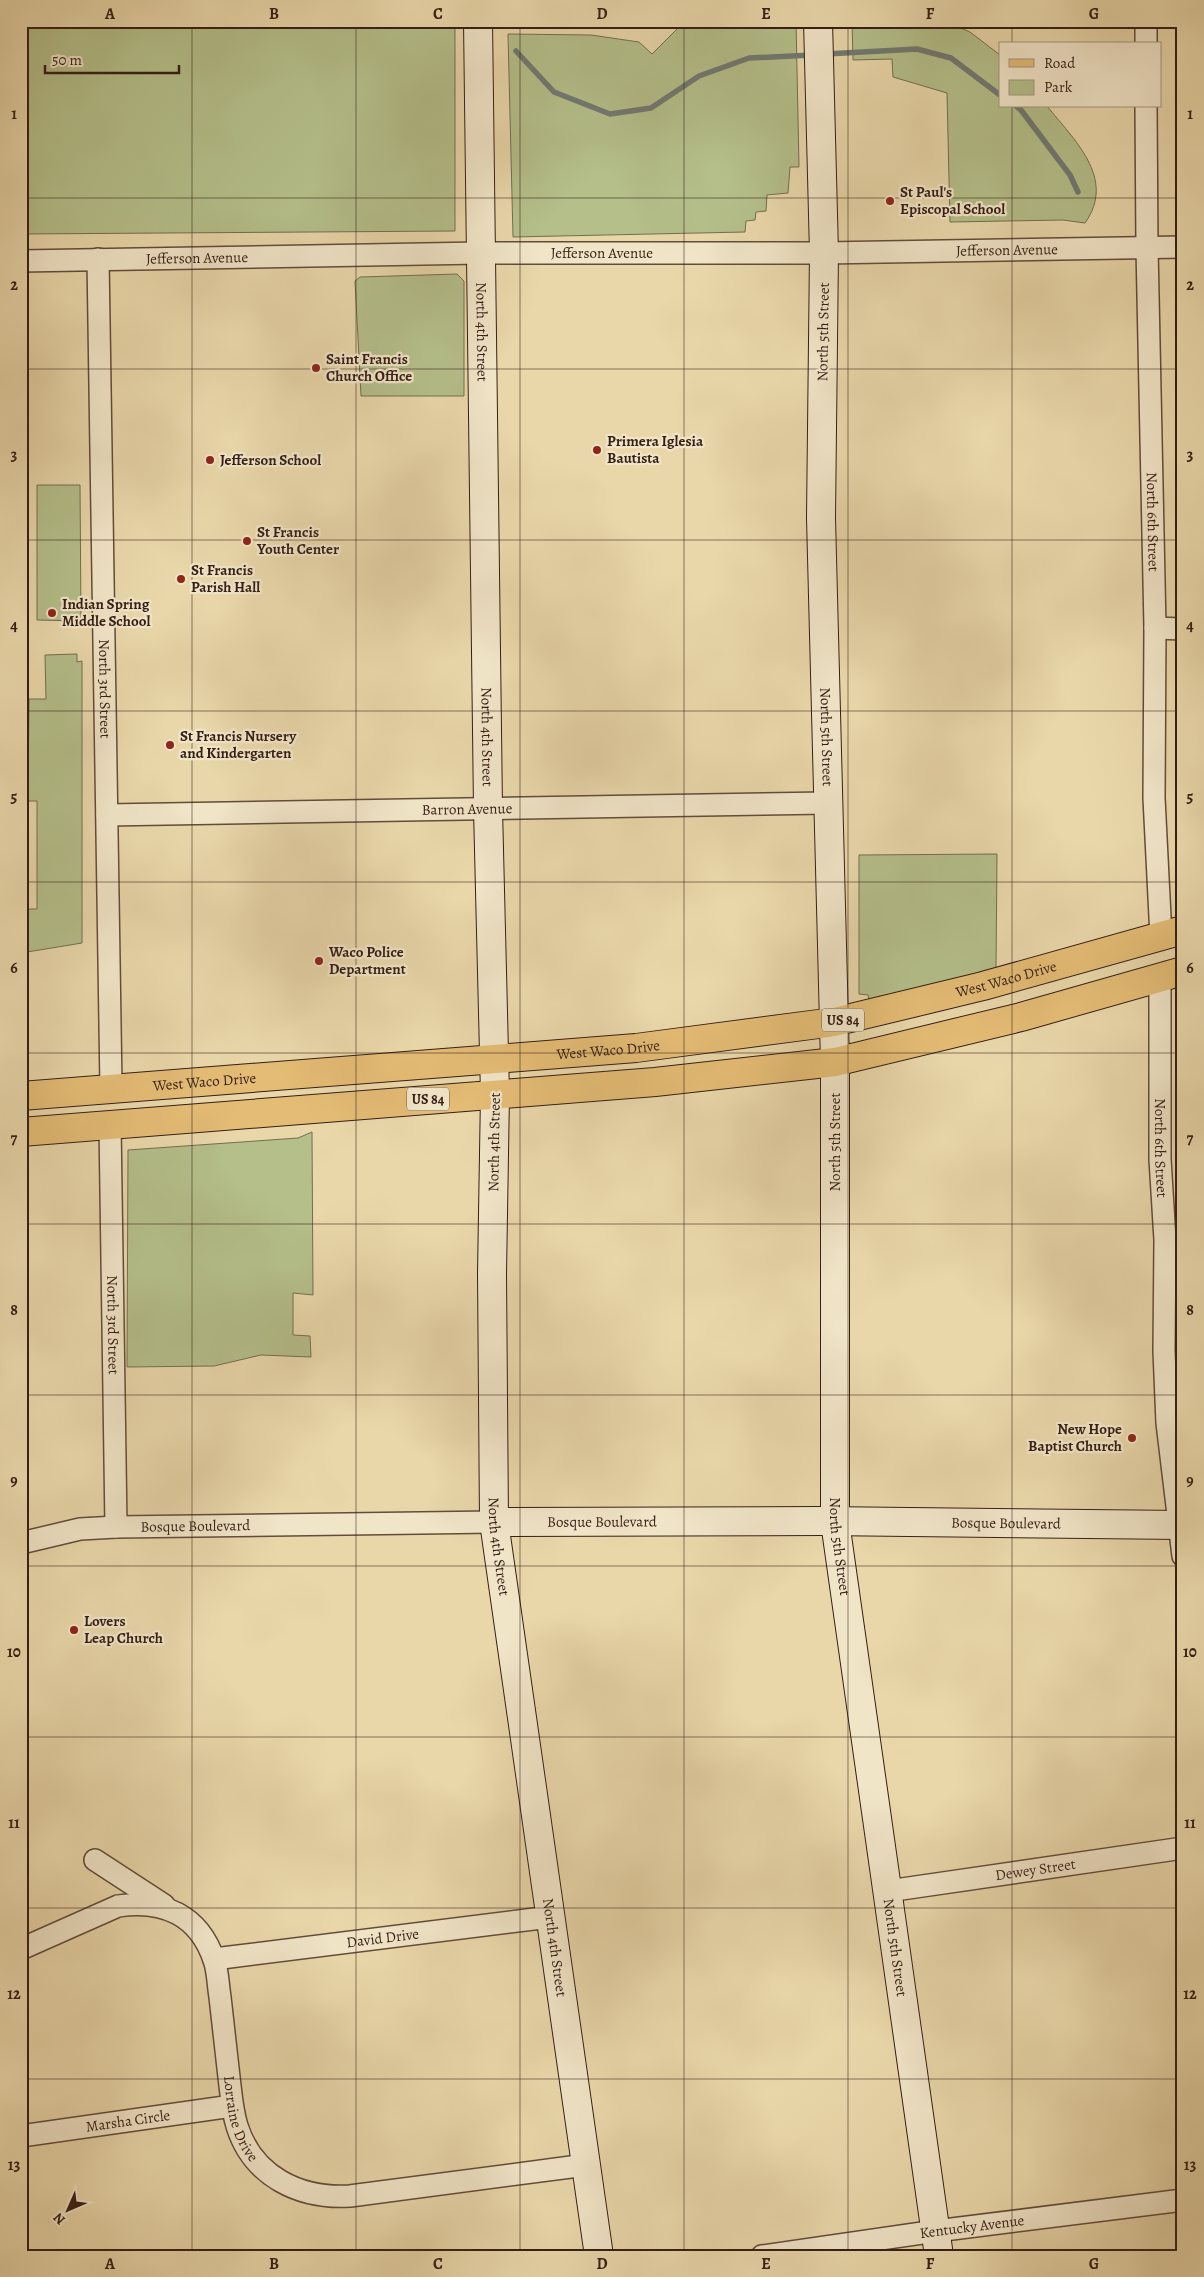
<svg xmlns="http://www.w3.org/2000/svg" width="1204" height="2277" font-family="Alegreya,serif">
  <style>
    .green { fill: #b4bf8a; stroke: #746e50 }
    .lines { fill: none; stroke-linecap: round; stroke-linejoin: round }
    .stream { stroke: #717a73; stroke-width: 5.5 }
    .street-casing { stroke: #624c3b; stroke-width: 24 }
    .secondary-casing { stroke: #351e16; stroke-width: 30 }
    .primary-casing { stroke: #351e16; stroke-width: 30 }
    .street { stroke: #f1e5c8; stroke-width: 21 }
    .secondary { stroke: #f1e5c8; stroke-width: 28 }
    .primary { stroke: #e4bc75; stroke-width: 28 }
    .grid { fill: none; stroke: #351e16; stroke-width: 1; stroke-opacity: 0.55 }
    .poi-dot { fill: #8f2418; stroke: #f1e5c8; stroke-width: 2 }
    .labels { text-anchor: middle; stroke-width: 4.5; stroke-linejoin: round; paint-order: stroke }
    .shield { fill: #f1e5c8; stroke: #6d5a4b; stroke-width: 1 }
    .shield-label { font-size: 14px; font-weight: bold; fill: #351e16 }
    .poi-label { font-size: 15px; font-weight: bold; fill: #351e16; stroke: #f1e5c8; text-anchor: start }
    .street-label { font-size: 15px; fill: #351e16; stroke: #f1e5c8 }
    .neatline { fill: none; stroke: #351e16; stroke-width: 2 }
    .grid-label { font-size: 16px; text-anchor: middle; font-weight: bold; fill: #351e16 }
  </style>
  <rect width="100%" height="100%" fill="#e9d7aa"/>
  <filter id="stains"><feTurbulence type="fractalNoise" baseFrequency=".004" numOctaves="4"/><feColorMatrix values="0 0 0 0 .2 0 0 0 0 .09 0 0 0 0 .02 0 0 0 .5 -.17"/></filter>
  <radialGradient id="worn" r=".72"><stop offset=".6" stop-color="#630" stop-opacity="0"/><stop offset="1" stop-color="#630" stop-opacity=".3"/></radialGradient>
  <g class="green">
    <polygon points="21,21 455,21 455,231 21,234"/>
    <path d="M685,21c36,4 74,0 111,0l3,146h-9l-2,26 -21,2 -1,16 -10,1 -1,8 -9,1 -1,11 -232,5 -5,-203 83,1 48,7 13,12z"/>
    <path d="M852,21h92l26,11 30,23v51h47c26,33 70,72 38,117l-22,-3 -113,2 -3,-129 -54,-16 -1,-18 -39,1z"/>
    <polygon points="457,274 464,281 464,396 361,396 355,281 360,277"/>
    <polygon points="37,485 80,485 81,621 37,620"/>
    <polygon points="77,654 77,662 82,661 82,943 21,953 21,909 37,909 37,801 28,801 29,699 46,699 45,655"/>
    <polygon points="997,854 996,971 869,1001 868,995 859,994 859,855"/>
    <polygon points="312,1132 313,1295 293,1293 293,1335 310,1336 311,1357 261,1355 214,1366 127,1367 128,1150 298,1138"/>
  </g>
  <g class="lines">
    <g class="stream">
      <polyline points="516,51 554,92 610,114 651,108 699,76 749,58 812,55"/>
      <polyline points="826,54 917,49 951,58 1000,95"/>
      <polyline points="1016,106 1021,110 1070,175 1078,192"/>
    </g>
    <g class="street-casing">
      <g id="street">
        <polyline points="1146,21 1146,44"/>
        <path id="s1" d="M1146,106l1,142 8,380 -1,170 7,139"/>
        <path id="s2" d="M98,259l13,829"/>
        <path id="s3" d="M21,261l459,-8h344l359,-6"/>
        <polyline points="1155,628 1183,629"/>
        <path id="s4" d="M107,815l720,-12"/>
        <path id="s5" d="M1160,978v181l5,81 -1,111 3,72 16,133"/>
        <path id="s6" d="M110,1124l6,403"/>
        <path id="s7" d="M21,1543l59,-14 36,-2 378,-5"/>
        <polyline points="95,1860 164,1905"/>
        <path id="s8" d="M888,1891l295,-43"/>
        <path id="s9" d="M21,1949l97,-43c45,-7 81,9 96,54 4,11 4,25 6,37 3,27 6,53 9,80 2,16 3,33 8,49 16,51 63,73 113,70l236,-31"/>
        <path id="s10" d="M214,1959l336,-42"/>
        <path id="s11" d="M21,2136l211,-30"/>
        <path id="s12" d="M762,2256l174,-25 247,-31"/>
      </g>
    </g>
    <g class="secondary-casing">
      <g id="secondary">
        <path id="s13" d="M478,21l10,788 7,285 -3,180 2,248 105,734"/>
        <path id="s14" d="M818,21l6,232 -3,265 14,544v460l104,734"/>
        <path id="s15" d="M494,1522l329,-1 360,4"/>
      </g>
    </g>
    <g class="primary-casing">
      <g id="primary">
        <path id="s16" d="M21,1096l615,-48 198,-26 149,-36 200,-56"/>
        <polyline points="21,1132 655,1082 835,1062 1021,1017 1183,971"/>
      </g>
    </g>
    <use href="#street" class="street"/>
    <use href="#secondary" class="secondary"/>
    <use href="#primary" class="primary"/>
  </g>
  <path class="grid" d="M192,21v2235M356,21v2235M520,21v2235M684,21v2235M848,21v2235M1012,21v23M1012,106v2150M21,198h1162M21,369h1162M21,540h1162M21,711h1162M21,882h1162M21,1053h1162M21,1224h1162M21,1395h1162M21,1566h1162M21,1737h1162M21,1908h1162M21,2079h1162"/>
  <g class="poi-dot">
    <circle cx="890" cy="201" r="5"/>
    <circle cx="316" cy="368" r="5"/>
    <circle cx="597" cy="450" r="5"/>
    <circle cx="210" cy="460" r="5"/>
    <circle cx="247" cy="541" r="5"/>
    <circle cx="181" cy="579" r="5"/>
    <circle cx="52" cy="613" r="5"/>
    <circle cx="170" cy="745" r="5"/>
    <circle cx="319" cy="961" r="5"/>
    <circle cx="1132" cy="1438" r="5"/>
    <circle cx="74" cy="1630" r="5"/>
  </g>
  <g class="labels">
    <g class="shield">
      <rect x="822" y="1008.5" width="42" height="23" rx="4"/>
      <rect x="407" y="1087.5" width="42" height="23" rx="4"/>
    </g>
    <g class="shield-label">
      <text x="843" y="1025">US 84</text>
      <text x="428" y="1104">US 84</text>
    </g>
    <g class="poi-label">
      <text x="900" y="197">St Paul's<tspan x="900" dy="17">Episcopal School</tspan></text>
      <text x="326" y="364">Saint Francis<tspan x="326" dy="17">Church Office</tspan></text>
      <text x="607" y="446">Primera Iglesia<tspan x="607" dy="17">Bautista</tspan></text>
      <text x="220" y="465">Jefferson School</text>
      <text x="257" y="537">St Francis<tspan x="257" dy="17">Youth Center</tspan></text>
      <text x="191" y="575">St Francis<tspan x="191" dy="17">Parish Hall</tspan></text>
      <text x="62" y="609">Indian Spring<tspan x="62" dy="17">Middle School</tspan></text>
      <text x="180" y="741">St Francis Nursery<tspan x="180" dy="17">and Kindergarten</tspan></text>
      <text x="329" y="957">Waco Police<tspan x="329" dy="17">Department</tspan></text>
      <text x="1122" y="1434" text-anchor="end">New Hope<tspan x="1122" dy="17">Baptist Church</tspan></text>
      <text x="84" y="1626">Lovers<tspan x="84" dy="17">Leap Church</tspan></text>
    </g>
    <g class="street-label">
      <text dy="5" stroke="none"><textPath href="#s3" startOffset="986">Jefferson Avenue</textPath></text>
      <text dy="5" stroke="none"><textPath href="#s3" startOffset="581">Jefferson Avenue</textPath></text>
      <text dy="5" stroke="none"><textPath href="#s3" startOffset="176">Jefferson Avenue</textPath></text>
      <text dy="5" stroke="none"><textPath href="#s13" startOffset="311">North 4th Street</textPath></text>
      <text transform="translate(823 332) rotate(-89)" y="5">North 5th Street</text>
      <text dy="5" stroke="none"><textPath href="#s1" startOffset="416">North 6th Street</textPath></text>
      <text dy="5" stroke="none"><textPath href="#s2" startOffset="430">North 3rd Street</textPath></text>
      <text dy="5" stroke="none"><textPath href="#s13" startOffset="716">North 4th Street</textPath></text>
      <text dy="5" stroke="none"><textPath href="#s14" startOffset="716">North 5th Street</textPath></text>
      <text dy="5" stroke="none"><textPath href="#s4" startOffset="360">Barron Avenue</textPath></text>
      <text dy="5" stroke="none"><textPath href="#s16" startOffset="994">West Waco Drive</textPath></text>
      <text dy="5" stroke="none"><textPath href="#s16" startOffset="589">West Waco Drive</textPath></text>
      <text dy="5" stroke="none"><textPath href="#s16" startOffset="184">West Waco Drive</textPath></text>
      <text transform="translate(494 1142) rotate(-89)" y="5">North 4th Street</text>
      <text transform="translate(835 1142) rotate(-90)" y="5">North 5th Street</text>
      <text dy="5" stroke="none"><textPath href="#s5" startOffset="170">North 6th Street</textPath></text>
      <text dy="5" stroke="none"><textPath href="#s6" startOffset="201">North 3rd Street</textPath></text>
      <text dy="5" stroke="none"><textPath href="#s15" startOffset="108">Bosque Boulevard</textPath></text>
      <text dy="5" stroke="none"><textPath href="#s15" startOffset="512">Bosque Boulevard</textPath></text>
      <text dy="5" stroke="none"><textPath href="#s7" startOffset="176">Bosque Boulevard</textPath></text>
      <text dy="5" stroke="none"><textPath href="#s13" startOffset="1526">North 4th Street</textPath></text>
      <text dy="5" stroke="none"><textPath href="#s14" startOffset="1526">North 5th Street</textPath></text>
      <text dy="5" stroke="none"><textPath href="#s8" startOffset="149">Dewey Street</textPath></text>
      <text dy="5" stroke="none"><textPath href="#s10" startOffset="170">David Drive</textPath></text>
      <text dy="5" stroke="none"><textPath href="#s13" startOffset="1931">North 4th Street</textPath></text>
      <text dy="5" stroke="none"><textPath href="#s14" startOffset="1931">North 5th Street</textPath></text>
      <text dy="5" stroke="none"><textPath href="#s9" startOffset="389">Lorraine Drive</textPath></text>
      <text dy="5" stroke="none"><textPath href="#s11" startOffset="108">Marsha Circle</textPath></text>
      <text dy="5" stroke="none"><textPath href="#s12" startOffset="212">Kentucky Avenue</textPath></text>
    </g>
  </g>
  <rect width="1204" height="2277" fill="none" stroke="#e9d7aa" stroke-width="55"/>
  <rect x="999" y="42" width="162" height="65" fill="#f1e5c8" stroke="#a69581"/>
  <rect x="1009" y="59" width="25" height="8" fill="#e4bc75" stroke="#a69581"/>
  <text x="1044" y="68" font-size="15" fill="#351e16">Road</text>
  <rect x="1009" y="80" width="25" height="15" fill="#b4bf8a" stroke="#a69581"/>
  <text x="1044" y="92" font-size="15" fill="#351e16">Park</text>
  <g transform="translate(68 2210) rotate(225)" stroke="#f1e5c8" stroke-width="4" paint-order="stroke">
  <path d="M0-4L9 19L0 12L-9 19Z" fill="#351e16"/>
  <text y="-8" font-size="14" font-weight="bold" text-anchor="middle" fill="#351e16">N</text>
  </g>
  <path d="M45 65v8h134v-8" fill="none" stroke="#351e16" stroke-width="2.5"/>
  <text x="52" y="65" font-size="15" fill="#351e16" stroke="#f1e5c8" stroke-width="4" paint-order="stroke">50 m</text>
  <rect x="28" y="28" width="1148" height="2222" class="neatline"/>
  <g class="grid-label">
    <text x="110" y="19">A</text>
    <text x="274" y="19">B</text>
    <text x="438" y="19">C</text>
    <text x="602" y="19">D</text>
    <text x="766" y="19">E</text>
    <text x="930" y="19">F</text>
    <text x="1094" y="19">G</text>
    <text x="14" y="119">1</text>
    <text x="1190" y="119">1</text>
    <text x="14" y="290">2</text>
    <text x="1190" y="290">2</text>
    <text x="14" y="460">3</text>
    <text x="1190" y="460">3</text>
    <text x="14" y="631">4</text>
    <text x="1190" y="631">4</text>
    <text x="14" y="802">5</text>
    <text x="1190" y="802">5</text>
    <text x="14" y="973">6</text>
    <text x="1190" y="973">6</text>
    <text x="14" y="1144">7</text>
    <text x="1190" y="1144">7</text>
    <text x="14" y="1315">8</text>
    <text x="1190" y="1315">8</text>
    <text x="14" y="1486">9</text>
    <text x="1190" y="1486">9</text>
    <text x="14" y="1657">10</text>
    <text x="1190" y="1657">10</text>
    <text x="14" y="1828">11</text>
    <text x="1190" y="1828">11</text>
    <text x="14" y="1999">12</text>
    <text x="1190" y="1999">12</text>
    <text x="14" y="2170">13</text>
    <text x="1190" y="2170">13</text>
    <text x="110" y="2269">A</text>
    <text x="274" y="2269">B</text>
    <text x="438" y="2269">C</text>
    <text x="602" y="2269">D</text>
    <text x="766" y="2269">E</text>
    <text x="930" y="2269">F</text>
    <text x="1094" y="2269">G</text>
  </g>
  <rect width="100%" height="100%" filter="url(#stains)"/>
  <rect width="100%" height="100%" fill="url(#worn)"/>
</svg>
